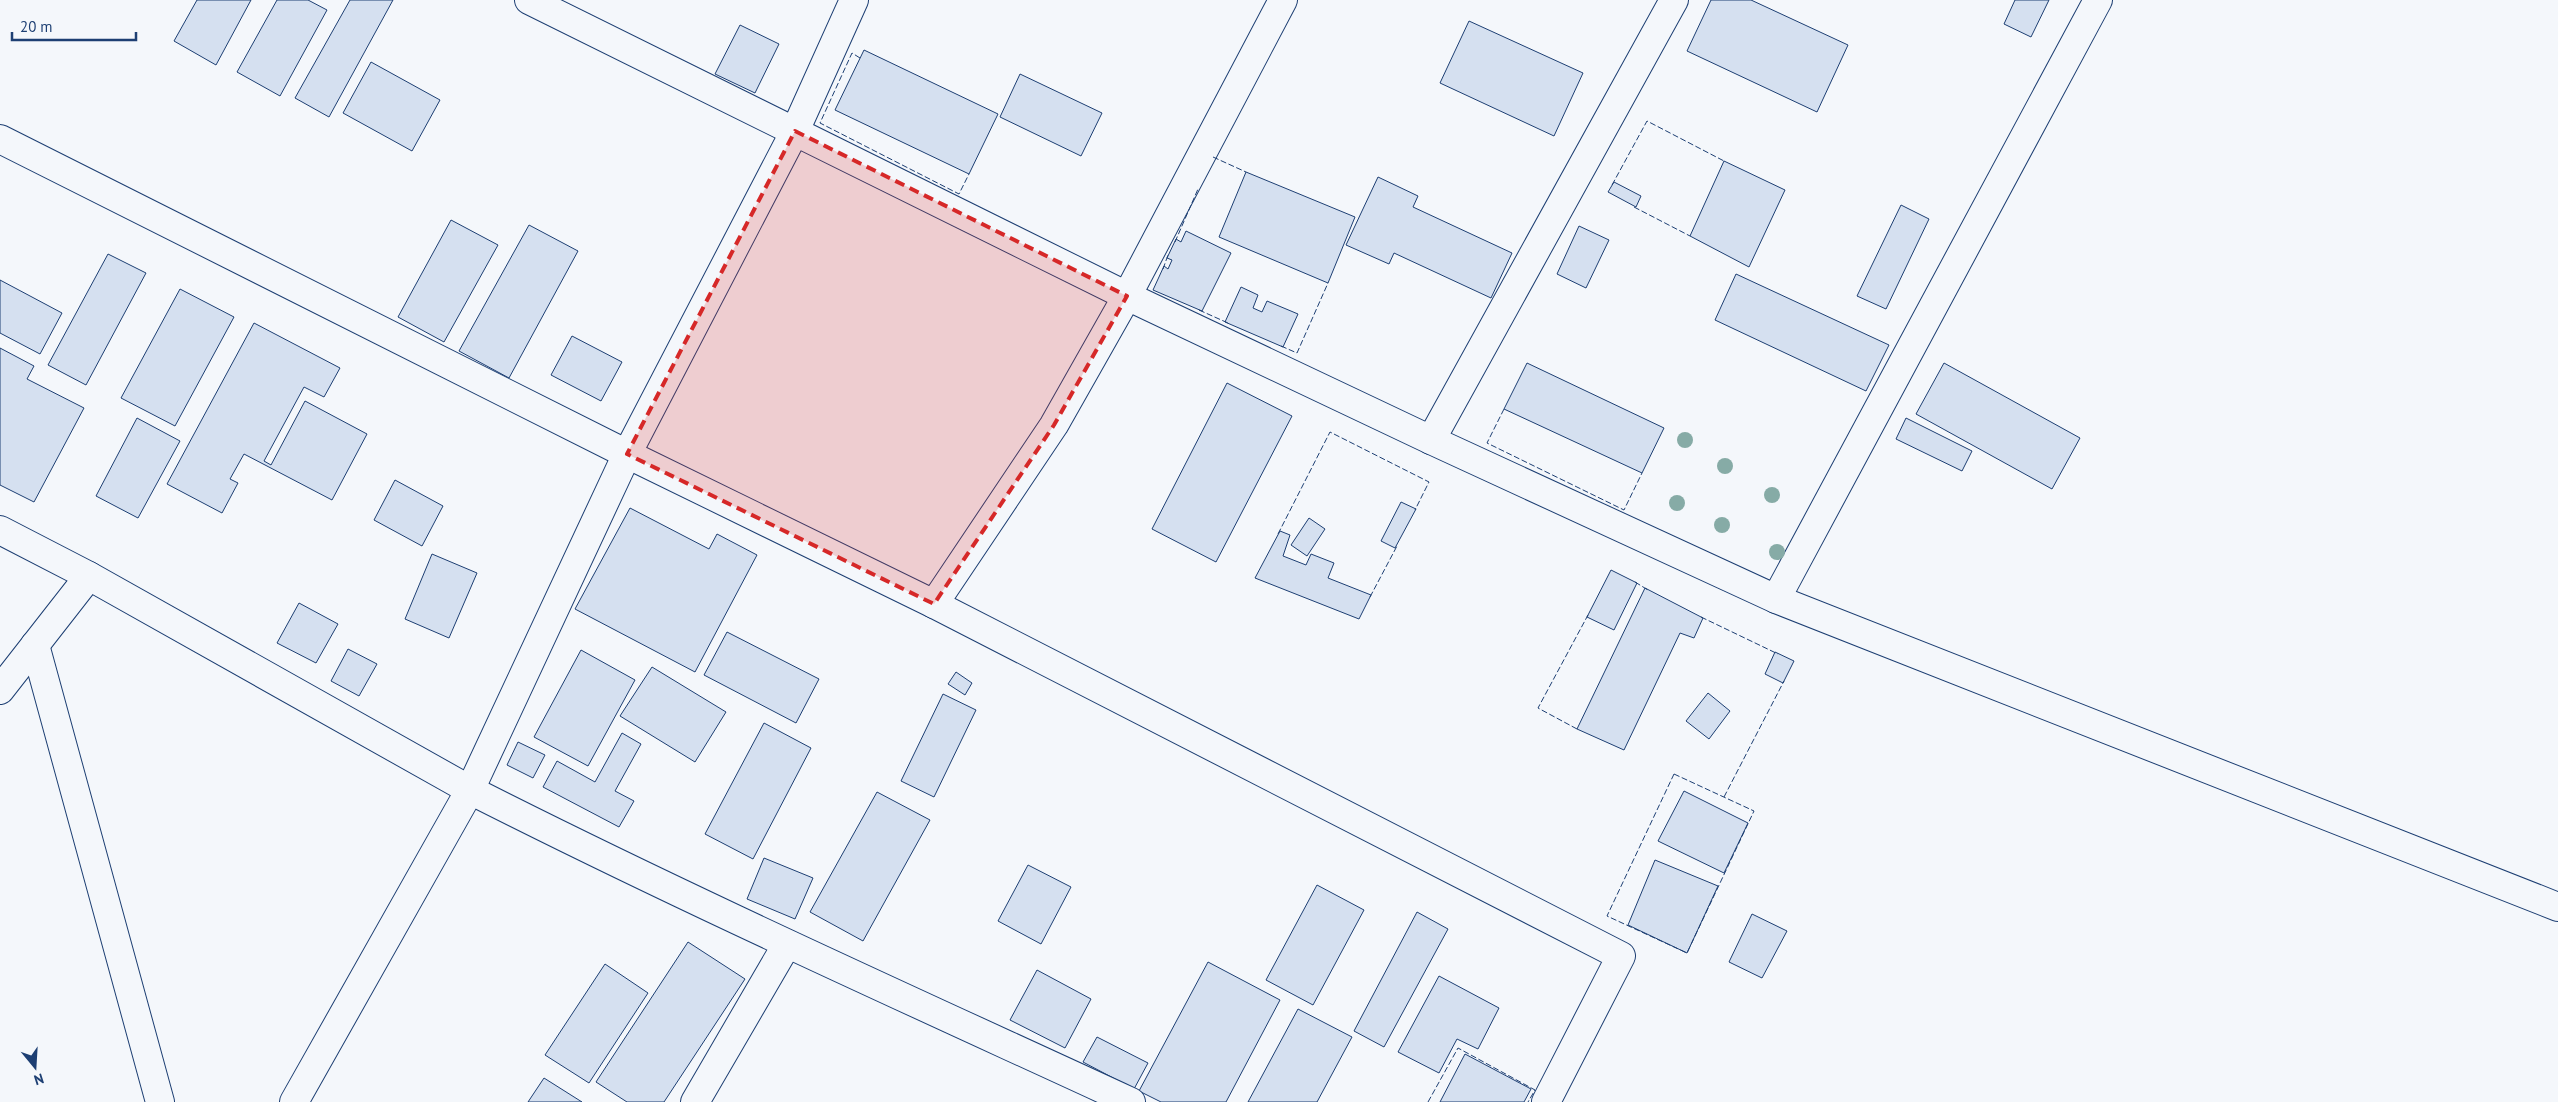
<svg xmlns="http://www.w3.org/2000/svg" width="2558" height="1102" font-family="'PT Sans',sans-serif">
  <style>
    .building { fill: #d5e0f0; stroke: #1d3f73 }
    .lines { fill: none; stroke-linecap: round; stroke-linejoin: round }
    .minor-casing { stroke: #1d3f73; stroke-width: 30 }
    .minor { stroke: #f4f7fb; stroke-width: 28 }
    .fence { stroke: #1d3f73; stroke-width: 1; stroke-dasharray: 6 2.5; stroke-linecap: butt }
    .tree { fill: #86aba6 }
    .marked { fill: #d62828; fill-opacity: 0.2; stroke: #d62828; stroke-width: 4; stroke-dasharray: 10 6; stroke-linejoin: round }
  </style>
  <rect width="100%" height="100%" fill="#f4f7fb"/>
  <g class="building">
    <polygon points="197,0 251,0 216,65 174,41"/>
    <polygon points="277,0 308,0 327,10 280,96 237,72"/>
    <polygon points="350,0 393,0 329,117 295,98"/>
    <polygon points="1711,0 1751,0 1848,45 1817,112 1687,51"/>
    <polygon points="2015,0 2049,0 2031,37 2004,24"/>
    <polygon points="1469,21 1583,73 1554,136 1440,83"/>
    <polygon points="740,25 779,44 755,93 715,74"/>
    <polygon points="864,50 998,114 969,174 835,110"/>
    <polygon points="371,62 440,100 412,151 343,113"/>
    <polygon points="1020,74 1102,113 1081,156 1000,117"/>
    <polygon points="1724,161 1785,190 1749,267 1690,236"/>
    <polygon points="1246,172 1355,217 1328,283 1219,237"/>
    <polygon points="1378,177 1418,196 1413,207 1512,253 1491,298 1394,253 1389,264 1346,245"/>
    <polygon points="1614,182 1641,196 1636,207 1608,192"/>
    <polygon points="1901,205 1929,219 1886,309 1857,296"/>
    <polygon points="451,220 498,245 444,342 398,317"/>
    <polygon points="529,225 578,251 509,378 459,351"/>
    <polygon points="1579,226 1609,240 1586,288 1557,274"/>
    <polygon points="1186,231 1231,253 1202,311 1153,290 1164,266 1168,269 1172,260 1167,258 1176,239 1181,242"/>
    <polygon points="108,254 146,273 86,385 48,365"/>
    <polygon points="1736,274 1889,345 1866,391 1715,320"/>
    <polygon points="0,280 62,313 40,354 0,333"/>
    <polygon points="1241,287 1258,295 1253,308 1262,312 1267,301 1298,314 1283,347 1225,322"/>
    <polygon points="180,289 234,317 175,426 121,398"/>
    <polygon points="254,323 340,368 324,397 304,387 264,461 271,465 305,401 367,434 332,500 244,454 230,479 238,483 222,513 167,484"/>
    <polygon points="572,336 622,362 601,401 551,375"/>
    <polygon points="0,348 34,366 27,379 84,408 34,502 0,485"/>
    <polygon points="1527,363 1664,428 1642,473 1504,409"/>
    <polygon points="1944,363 2080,438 2052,489 1916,414"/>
    <polygon points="1227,383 1292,416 1216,562 1152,529"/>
    <polygon points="137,418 180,441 138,518 96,496"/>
    <polygon points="1906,418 1972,451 1962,471 1896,439"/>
    <polygon points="395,480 443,506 422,546 374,520"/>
    <polygon points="1401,502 1416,509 1395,548 1381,541"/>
    <polygon points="630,508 709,549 717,534 757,555 695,672 575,609"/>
    <polygon points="1309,518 1325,529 1307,556 1291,545"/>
    <polygon points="1280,531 1290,535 1283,556 1306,565 1311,554 1334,563 1328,578 1371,595 1359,619 1255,578"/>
    <polygon points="432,554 477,573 449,638 405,619"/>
    <polygon points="1611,570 1637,583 1614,630 1587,617"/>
    <polygon points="1645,588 1703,618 1694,638 1680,633 1624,750 1577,729"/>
    <polygon points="299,603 338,624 316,663 277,643"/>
    <polygon points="727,632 819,679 796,723 704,675"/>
    <polygon points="348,649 377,664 359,696 331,681"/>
    <polygon points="581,650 635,680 588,766 534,737"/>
    <polygon points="1775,652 1794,661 1783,683 1765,674"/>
    <polygon points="652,667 726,712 695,762 620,716"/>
    <polygon points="956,672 972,683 965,695 948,684"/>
    <polygon points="1708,693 1730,711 1709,739 1686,721"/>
    <polygon points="943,694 976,710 934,797 901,781"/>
    <polygon points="764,723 811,748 753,859 705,834"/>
    <polygon points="622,733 641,744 615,791 634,801 619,827 543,787 557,761 595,782"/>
    <polygon points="518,742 545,755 533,778 507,765"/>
    <polygon points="1684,791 1748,823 1724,873 1658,841"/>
    <polygon points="877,792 930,820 863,941 810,912"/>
    <polygon points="764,858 813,878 795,919 747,899"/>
    <polygon points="1655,860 1718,886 1687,953 1628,925"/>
    <polygon points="1028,865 1071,887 1041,944 998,921"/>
    <polygon points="1317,885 1364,910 1313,1005 1266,980"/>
    <polygon points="1417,912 1448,929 1384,1047 1354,1031"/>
    <polygon points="1752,914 1787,931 1762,978 1729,962"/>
    <polygon points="688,942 745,979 664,1102 627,1102 596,1082"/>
    <polygon points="1208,962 1280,1000 1226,1102 1161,1102 1139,1091"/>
    <polygon points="605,964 648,993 589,1083 545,1055"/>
    <polygon points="1037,970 1091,999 1065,1048 1010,1020"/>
    <polygon points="1439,976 1499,1008 1478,1049 1457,1039 1439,1073 1398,1052"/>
    <polygon points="1298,1009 1352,1037 1317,1102 1248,1102"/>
    <polygon points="1097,1037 1148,1063 1134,1089 1083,1062"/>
    <polygon points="1465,1054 1531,1089 1524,1102 1440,1102"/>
    <polygon points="544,1078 582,1102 528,1102"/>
  </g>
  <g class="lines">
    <g class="minor-casing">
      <g id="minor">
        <polyline points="529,0 1127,296 1431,440 1776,599 2558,907"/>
        <polyline points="0,139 627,454 934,604 1621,956 1546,1102"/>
        <polyline points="1431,440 1674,0"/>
        <path d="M0,530l89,46 381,214c217,110 440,210 661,312"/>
        <polyline points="1776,599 2098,0"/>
        <polyline points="934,604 1054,425 1127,296 1283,0"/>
        <polyline points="35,645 160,1102"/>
        <polyline points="0,690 89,576"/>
        <polyline points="294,1102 470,790 627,454 795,131 854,0"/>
        <polyline points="695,1102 787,944"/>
      </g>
    </g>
    <use href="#minor" class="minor"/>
    <g class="fence">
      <polyline points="860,58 852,53 820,123 959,194 969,174"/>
      <polyline points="1213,157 1246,172"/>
      <polyline points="1612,185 1647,121 1724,161"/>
      <polyline points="1634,207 1690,236"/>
      <polyline points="1175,242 1198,189"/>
      <polyline points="1163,269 1168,255"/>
      <polyline points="1199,310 1228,323"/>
      <polyline points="1281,346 1297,353 1328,283"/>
      <polyline points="1504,409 1487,443 1624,510 1642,473"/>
      <polyline points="1278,534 1330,432 1429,482 1415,510"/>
      <polyline points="1635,582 1648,590"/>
      <polyline points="1370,597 1397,546"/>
      <polyline points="1701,617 1778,654"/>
      <polyline points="1577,729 1538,708 1588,615"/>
      <polygon points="1674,774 1754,811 1687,953 1607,916"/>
      <polyline points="1724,797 1784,681"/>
      <polyline points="1428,1102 1458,1048 1535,1090 1528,1102"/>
    </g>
  </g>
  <g class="tree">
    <circle cx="1685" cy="440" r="8"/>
    <circle cx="1725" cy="466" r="8"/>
    <circle cx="1772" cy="495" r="8"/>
    <circle cx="1677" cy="503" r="8"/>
    <circle cx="1722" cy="525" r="8"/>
    <circle cx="1777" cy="552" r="8"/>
  </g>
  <path class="marked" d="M795,131l332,165 -73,129 -120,179 -307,-150z"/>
  <g transform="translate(35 1067) rotate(162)" stroke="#f4f7fb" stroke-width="4" paint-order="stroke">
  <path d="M0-4L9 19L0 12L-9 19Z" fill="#1d3f73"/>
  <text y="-8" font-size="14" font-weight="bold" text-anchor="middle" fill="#1d3f73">N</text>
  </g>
  <path d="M12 32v8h124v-8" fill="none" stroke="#1d3f73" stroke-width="2.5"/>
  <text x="20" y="32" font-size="15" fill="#1d3f73" stroke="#f4f7fb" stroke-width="4" paint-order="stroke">20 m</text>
</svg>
